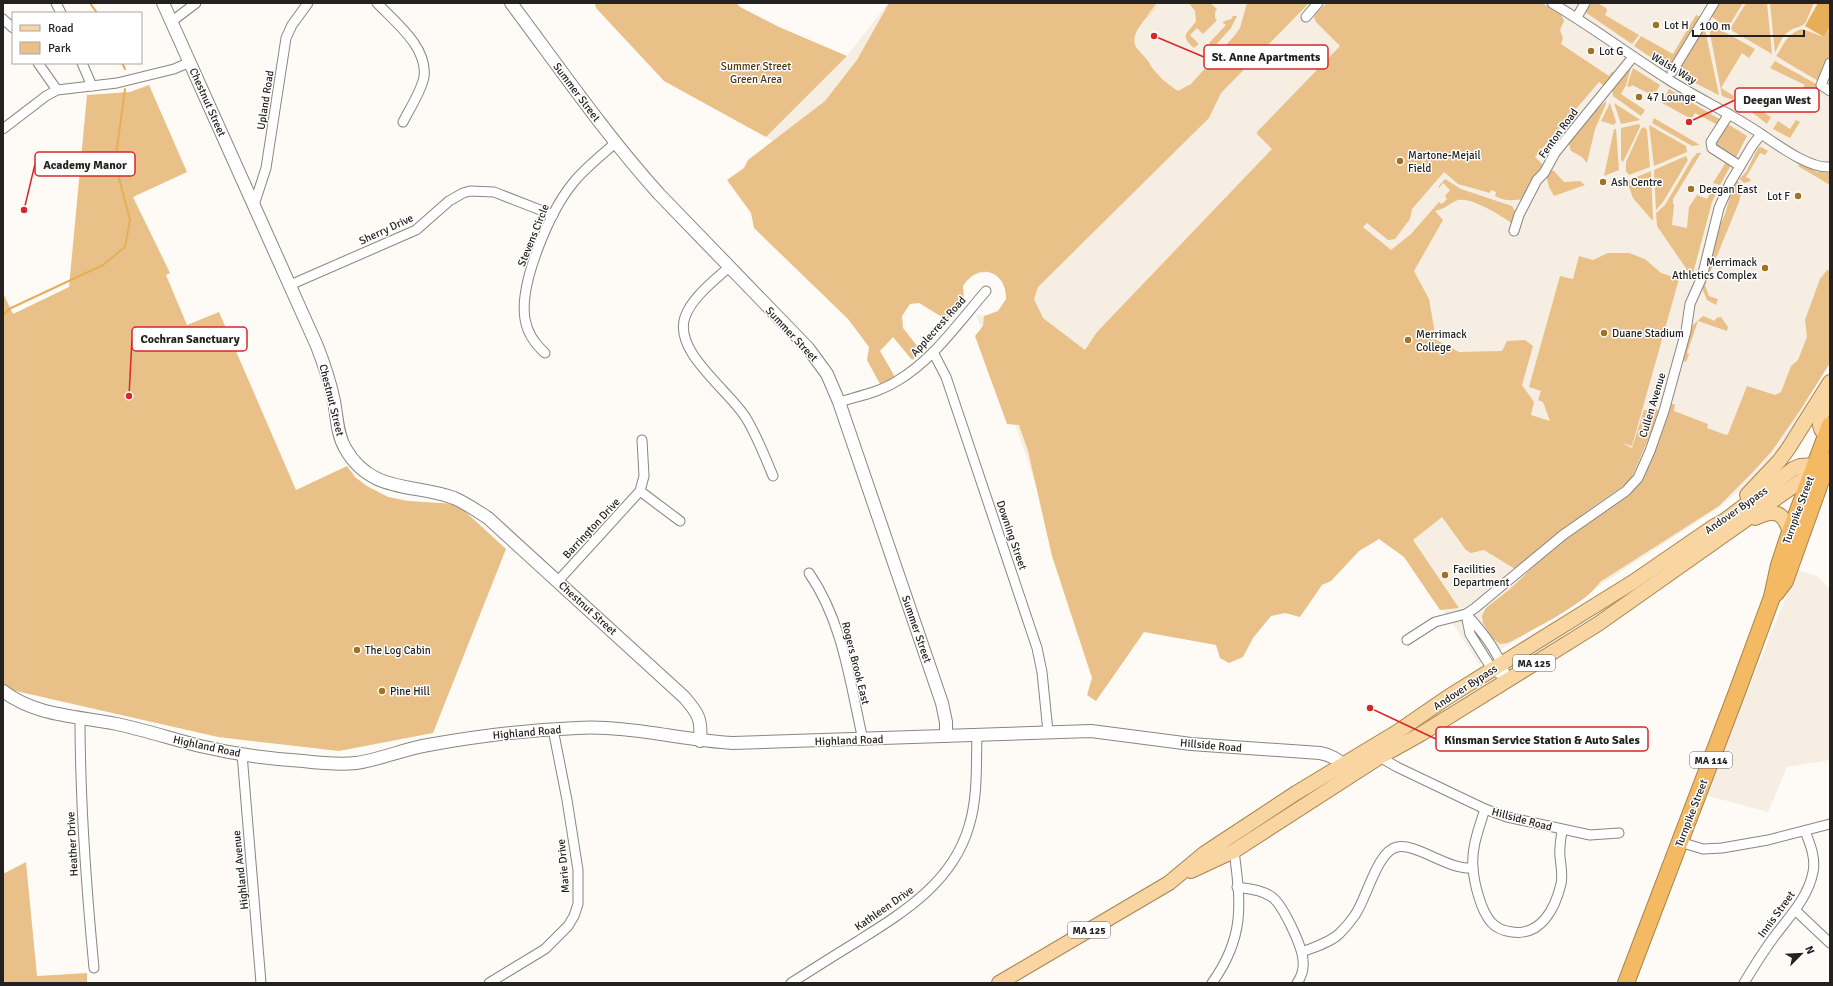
<svg xmlns="http://www.w3.org/2000/svg" width="1833" height="986" font-family="Signika,sans-serif">
  <style>
    .built { fill: #f6eee3 }
    .green { fill: #e9c087 }
    .water { fill: #e7ae59 }
    .lines { fill: none; stroke-linecap: round; stroke-linejoin: round }
    .stream { stroke: #e7ae59; stroke-width: 2 }
    .street-casing { stroke: #888682; stroke-width: 11 }
    .secondary-casing { stroke: #888682; stroke-width: 14 }
    .primary-casing { stroke: #aa844c; stroke-width: 16 }
    .highway-casing { stroke: #aa844c; stroke-width: 18 }
    .street { stroke: #fff; stroke-width: 9 }
    .secondary { stroke: #fff; stroke-width: 12 }
    .primary { stroke: #f8d5a1; stroke-width: 14 }
    .highway { stroke: #f3b963; stroke-width: 16 }
    .poi-dot { fill: #a07224; stroke: #fff; stroke-width: 1.5 }
    .labels { text-anchor: middle; stroke-width: 3; stroke-linejoin: round; paint-order: stroke }
    .shield { fill: #fff; stroke: #656463; stroke-width: 1 }
    .shield-label { font-size: 10px; font-weight: bold; fill: #232220 }
    .poi-label { font-size: 11px; fill: #232220; stroke: #fff; text-anchor: start }
    .park-label { font-size: 11px; fill: #4c3511; stroke: #fff }
    .street-label { font-size: 11px; fill: #232220; stroke: #fff }
    .leader { fill: none; stroke: #d62828; stroke-width: 1.5 }
    .callout-dot { fill: #d62828; stroke: #fff; stroke-width: 1.5 }
    .callout { fill: #fff; stroke: #d62828; stroke-width: 1.5 }
    .callout-label { font-size: 12px; text-anchor: middle; font-weight: bold; fill: #232220 }
  </style>
  <rect width="100%" height="100%" fill="#fefbf7"/>
  <g class="built">
    <polygon points="888,3 1830,3 1830,360 1795,425 1783,443 1753,479 1739,491 1720,507 1479,664 1309,405 1102,680 995,365 976,314 984,316 991,315 998,311 1003,305 1006,299 1006,292 1001,279 994,274 988,272 973,275 963,286 964,302 947,320 769,144 773,141 766,137 847,56"/>
    <polygon points="1797,570 1817,576 1830,589 1830,760 1787,767 1768,812 1705,795"/>
  </g>
  <g class="green">
    <polygon points="595,3 736,3 740,7 779,27 847,56 766,137 664,81 596,8"/>
    <path d="M889,3h268l-12,15 15,-15c-8,10 -32,29 -24,44 3,5 9,9 12,14 7,13 18,22 30,30l13,-7 44,-49 5,-7 7,-25h62l-88,90 -12,25 -171,169 -4,12 9,19 42,32 12,-18 175,-183 -15,-15v-2l83,-86 -24,-24 -2,-5 4,-6 9,-8h215l19,11 3,7 -4,9 3,8 -2,6 48,32 3,-4 3,1 -11,13 -5,-4 -64,75 10,10 -14,15 -6,17c-11,1 -20,3 -30,-3l1,-4 -5,-2 -1,3 -32,-9 -14,-12 -32,37 -2,10 -15,20 -7,1 -21,-17 -4,4 28,23 20,-16 28,-32 3,2 5,-5 -2,-3 5,-6 -7,-7 -4,5 -1,-1 7,-8 16,10 51,17 3,5 -2,13c-11,-8 -41,-27 -55,-24 -6,2 -13,9 -23,11l8,9 -29,51 15,28 7,41 23,12 43,-1 5,-10 18,-1 8,6 -11,39 12,17 -3,13 19,6 -7,-19 -5,-2 3,-9 -12,-4 31,-111 13,3 6,-23 14,4 15,-7h21l16,6 16,14 18,6 -47,167 -10,-3 10,5 12,-38 7,1 3,-4 6,5 -29,67 -5,5 -33,23 -78,62 -31,-19 -13,3 -5,-3 -24,-33 -29,23 46,68 -19,2 -36,-53 -25,-18 -20,12 -28,30 -9,4 -22,32 -15,-4 -14,3 -18,22 -10,19 -14,6 -9,-5 -4,-13 -72,-13 -48,69 -9,-6 5,-17 -40,-122 -24,-105 -9,-26 -12,-1 -32,-88 8,-10 1,-10 14,-5 8,-12c1,-28 -28,-38 -43,-13l1,16 -17,18 -28,-17 -9,1 -8,12 1,12 19,24 -10,8 -19,-23 -13,14 15,26 -15,7 -13,-24 2,-13 -21,-28 -94,-91 -3,-15 -24,-33 17,-12 4,-8 77,-59 32,-41z"/>
    <path d="M1189,3h21l7,6 -2,3v6l2,2 -14,14 -6,-6 -7,7 9,9 -5,4c-15,-14 -7,-13 2,-27l-1,-10z"/>
    <polygon points="1591,3 1597,3 1606,8 1607,11 1605,15 1639,35 1632,44 1585,12"/>
    <polygon points="1717,3 1743,3 1730,24 1725,26 1712,17 1711,13"/>
    <polygon points="1746,3 1767,3 1772,54 1731,30 1730,29"/>
    <path d="M1770,3h44c-3,6 -6,15 -9,20 -4,5 -10,4 -14,7 -9,5 -12,15 -16,23z"/>
    <polygon points="1696,15 1701,17 1670,70 1634,46 1641,36 1673,54"/>
    <polygon points="1233,16 1237,16 1231,28 1214,47 1209,43 1226,25 1222,22 1231,19"/>
    <polygon points="1708,23 1755,49 1749,58 1742,53 1721,88 1734,96 1733,100 1722,96"/>
    <polygon points="1704,25 1719,95 1675,73"/>
    <path d="M1830,26v32l-10,24 -44,-26c9,-12 10,-22 26,-27l22,8z"/>
    <polygon points="1775,61 1818,85 1819,90 1806,111 1796,106 1806,90 1803,88 1805,85 1770,68"/>
    <polygon points="1631,67 1626,85 1621,94 1645,110 1641,116 1613,96 1612,90"/>
    <polygon points="1633,68 1660,85 1654,96 1632,85 1630,87 1627,86"/>
    <polygon points="149,85 187,172 133,197 170,273 166,275 187,325 219,312 296,490 347,466 355,477 367,486 388,497 408,501 457,504 506,549 433,733 339,751 218,737 7,689 3,686 3,293 13,314 69,287 87,95 130,92"/>
    <polygon points="1669,89 1721,120 1718,125 1695,113 1691,119 1662,103"/>
    <polygon points="1606,101 1606,104 1595,129 1587,163 1582,157 1571,151 1569,144 1589,117"/>
    <polygon points="1746,102 1771,117 1767,124 1744,106"/>
    <polygon points="1610,103 1616,122 1614,125 1601,121"/>
    <polygon points="1614,103 1639,119 1640,120 1621,124"/>
    <polygon points="1654,118 1700,145 1692,146 1652,123"/>
    <polygon points="1796,120 1800,122 1790,138 1773,129 1778,121 1790,129"/>
    <polygon points="1726,123 1747,136 1735,159 1717,148 1715,144"/>
    <polygon points="1638,124 1640,125 1640,127 1623,162 1621,160 1621,128"/>
    <polygon points="1649,125 1686,146 1687,152 1654,166"/>
    <polygon points="1644,127 1647,130 1650,167 1629,175 1626,171 1626,162 1641,129"/>
    <polygon points="1614,129 1616,129 1619,170 1604,176"/>
    <polygon points="1761,147 1768,151 1765,155 1760,153 1746,177 1750,179 1751,181 1744,183 1739,179 1746,172 1758,148"/>
    <polygon points="1697,153 1701,153 1673,199 1673,204 1674,204 1672,225 1687,228 1689,207 1697,195 1707,199 1713,188 1718,190 1712,202 1692,277 1657,226 1656,213 1665,205 1692,159"/>
    <polygon points="1686,156 1688,160 1663,202 1656,210 1654,170"/>
    <polygon points="1726,162 1731,165 1720,185 1713,183"/>
    <polygon points="1800,164 1817,172 1830,173 1830,185 1798,166"/>
    <polygon points="1553,170 1564,182 1580,181 1585,185 1554,196 1549,187 1546,174"/>
    <polygon points="1651,171 1653,220 1652,220 1633,198 1627,181"/>
    <polygon points="1737,181 1743,185 1739,202 1705,285 1709,296 1718,299 1716,305 1707,300 1702,288 1720,225 1725,214 1732,190"/>
    <path d="M1827,270l3,1v92l-31,49 -27,39 -20,22 -33,33 -119,76c-13,21 -68,48 -92,61l-8,1 -7,-5 -10,-16 -1,-7 4,-8 24,-19 50,-48 74,-51 9,-14 28,-72h4l-1,7 34,13 -1,4 19,7 2,-1 19,-48 28,9 6,-3 10,-26 7,-6 9,-23 -2,-17 15,-41z"/>
    <polygon points="1703,316 1715,321 1716,318 1721,317 1728,327 1727,331 1698,321 1687,353 1689,354 1686,362 1683,361 1692,326"/>
    <polygon points="26,862 37,976 87,973 87,983 3,983 3,874"/>
  </g>
  <polygon class="water" points="1818,3 1830,3 1830,26 1824,37 1805,26"/>
  <g class="lines">
    <g class="stream">
      <polyline points="90,3 97,13"/>
      <polyline points="122,63 125,69"/>
      <polyline points="3,315 11,308 103,265 125,247 130,220 115,163 125,89"/>
    </g>
    <g class="street-casing">
      <g id="street">
        <polyline points="56,3 61,13"/>
        <path d="M377,3c18,19 51,44 47,74 -3,15 -14,31 -21,45"/>
        <path d="M1552,3c39,23 76,51 114,75 29,19 60,33 89,52 19,12 53,39 75,37"/>
        <polyline points="1306,17 1318,3"/>
        <polyline points="1577,17 1585,3"/>
        <polyline points="3,19 13,28"/>
        <polyline points="171,22 196,3"/>
        <polyline points="38,63 57,90"/>
        <polyline points="82,63 92,86"/>
        <polyline points="1830,63 1821,85 1830,91"/>
        <polyline points="1672,72 1714,3"/>
        <polyline points="1729,114 1711,142 1712,148 1740,166"/>
        <polyline points="3,129 46,96 57,90 117,83 174,69 190,62"/>
        <polyline points="254,205 266,168 286,38 292,25 308,3"/>
        <polyline points="1514,231 1519,215 1537,180 1544,173 1555,153 1567,138 1633,57"/>
        <path d="M729,267c-15,14 -37,30 -44,50 -12,35 44,73 61,101 11,18 19,39 27,58"/>
        <polyline points="290,285 416,230 449,201 463,193 470,191 494,192 553,215"/>
        <polyline points="933,352 946,377 1037,648 1042,672 1048,732"/>
        <path d="M545,353c-10,-9 -18,-21 -20,-34 -6,-36 25,-108 48,-136 12,-15 28,-27 42,-40"/>
        <path d="M839,402c20,-6 41,-10 58,-21 36,-21 62,-59 89,-90"/>
        <polyline points="640,491 680,521"/>
        <path d="M809,573c34,49 41,110 54,167"/>
        <polyline points="558,581 640,491 644,476 642,440"/>
        <path d="M1466,614c18,19 34,40 41,65l-15,-10 -22,-35z"/>
        <polyline points="1407,640 1435,622 1466,614 1475,608 1563,535 1626,491 1638,478 1650,451 1664,411 1686,331 1690,304 1702,277 1719,208 1730,183 1752,146 1761,134"/>
        <path d="M80,718c0,84 6,167 14,250"/>
        <polyline points="242,754 261,983"/>
        <polyline points="1376,755 1397,767 1485,809 1507,817 1590,835 1619,833"/>
        <path d="M1485,809c-6,19 -14,39 -12,59 1,15 8,43 18,54 5,6 13,9 21,10 29,4 43,-23 49,-48 2,-9 0,-17 -1,-27 -1,-9 1,-18 2,-27"/>
        <polyline points="1680,842 1703,849 1722,848 1768,840 1830,824"/>
        <path d="M1237,887c13,2 25,3 35,10 11,8 30,49 31,63 1,9 -1,16 -6,23"/>
        <polyline points="1795,910 1830,943"/>
        <path d="M1302,952c12,-5 28,-9 38,-19 5,-5 11,-12 15,-18 12,-17 22,-64 42,-68 20,-4 50,23 76,21"/>
        <polyline points="489,983 545,949 568,926 574,916 578,904 578,870 567,800 553,729"/>
        <path d="M791,983c22,-14 44,-28 67,-42 46,-29 95,-59 111,-115 9,-29 7,-61 8,-91"/>
        <path d="M1212,983c33,-46 29,-79 22,-132"/>
        <path d="M1744,983c9,-15 19,-31 30,-46 15,-20 34,-39 39,-65 3,-14 -3,-28 -8,-41"/>
      </g>
    </g>
    <g class="secondary-casing">
      <g id="secondary">
        <path d="M163,3l154,343c7,18 13,36 17,55 3,16 3,33 11,47 26,46 68,35 109,50 12,5 23,13 34,20l196,179c14,16 18,22 16,44"/>
        <path d="M511,3c48,64 94,131 148,191l149,154 19,26 12,28 103,301 4,19v14"/>
        <path d="M3,691c32,25 75,25 114,33 28,6 55,15 83,22 34,8 68,13 103,15 17,2 36,4 53,2 23,-3 48,-14 72,-18 49,-9 99,-15 149,-17 52,-3 104,12 156,15l358,-12 100,13 129,9c12,2 21,8 29,18"/>
      </g>
    </g>
    <g class="primary-casing">
      <g id="primary">
        <path d="M1826,436c-12,-12 -4,-23 3,-36"/>
        <polyline points="1747,495 1779,461 1788,449 1830,382"/>
        <path d="M1755,518c19,-9 28,-7 35,14"/>
        <polyline points="1191,871 1234,851 1378,758 1421,734 1598,624 1812,473"/>
        <polyline points="999,983 1169,883 1205,853 1296,793 1397,732 1448,697 1633,582 1713,527 1724,521 1793,469 1800,466 1815,465"/>
      </g>
    </g>
    <g class="highway-casing">
      <g id="highway">
        <polyline points="1776,593 1785,581 1828,461"/>
        <polyline points="1626,983 1737,692 1772,597 1779,565 1790,532 1830,425"/>
      </g>
    </g>
    <use href="#street" class="street"/>
    <use href="#secondary" class="secondary"/>
    <use href="#primary" class="primary"/>
    <use href="#highway" class="highway"/>
  </g>
  <g class="poi-dot">
    <circle cx="1656" cy="25" r="4"/>
    <circle cx="1591" cy="51" r="4"/>
    <circle cx="1639" cy="97" r="4"/>
    <circle cx="1400" cy="161" r="4"/>
    <circle cx="1603" cy="182" r="4"/>
    <circle cx="1691" cy="189" r="4"/>
    <circle cx="1798" cy="196" r="4"/>
    <circle cx="1765" cy="268" r="4"/>
    <circle cx="1604" cy="333" r="4"/>
    <circle cx="1408" cy="340" r="4"/>
    <circle cx="1445" cy="575" r="4"/>
    <circle cx="357" cy="650" r="4"/>
    <circle cx="382" cy="691" r="4"/>
  </g>
  <g class="labels">
    <g class="shield">
      <rect x="1513" y="655" width="42" height="16" rx="3"/>
      <rect x="1690" y="752" width="42" height="16" rx="3"/>
      <rect x="1068" y="922" width="42" height="16" rx="3"/>
    </g>
    <g class="shield-label">
      <text x="1534" y="667">MA 125</text>
      <text x="1711" y="764">MA 114</text>
      <text x="1089" y="934">MA 125</text>
    </g>
    <g class="poi-label">
      <text x="1664" y="29">Lot H</text>
      <text x="1599" y="55">Lot G</text>
      <text x="1647" y="101">47 Lounge</text>
      <text x="1408" y="159">Martone-Mejail<tspan x="1408" dy="13">Field</tspan></text>
      <text x="1611" y="186">Ash Centre</text>
      <text x="1699" y="193">Deegan East</text>
      <text x="1790" y="200" text-anchor="end">Lot F</text>
      <text x="1757" y="266" text-anchor="end">Merrimack<tspan x="1757" dy="13">Athletics Complex</tspan></text>
      <text x="1612" y="337">Duane Stadium</text>
      <text x="1416" y="338">Merrimack<tspan x="1416" dy="13">College</tspan></text>
      <text x="1453" y="573">Facilities<tspan x="1453" dy="13">Department</tspan></text>
      <text x="365" y="654">The Log Cabin</text>
      <text x="390" y="695">Pine Hill</text>
    </g>
    <g class="park-label">
      <text x="756" y="70">Summer Street<tspan x="756" dy="13">Green Area</tspan></text>
    </g>
    <g class="street-label">
      <text transform="translate(1674 68) rotate(31)" y="4">Walsh Way</text>
      <text transform="translate(577 92) rotate(53)" y="4">Summer Street</text>
      <text transform="translate(265 100) rotate(-81)" y="4">Upland Road</text>
      <text transform="translate(208 102) rotate(66)" y="4">Chestnut Street</text>
      <text transform="translate(1558 133) rotate(-54)" y="4">Fenton Road</text>
      <text transform="translate(386 229) rotate(-25)" y="4">Sherry Drive</text>
      <text transform="translate(533 235) rotate(-68)" y="4">Stevens Circle</text>
      <text transform="translate(938 326) rotate(-48)" y="4">Applecrest Road</text>
      <text transform="translate(792 334) rotate(47)" y="4">Summer Street</text>
      <text transform="translate(332 400) rotate(76)" y="4">Chestnut Street</text>
      <text transform="translate(1652 405) rotate(-73)" y="4">Cullen Avenue</text>
      <text transform="translate(1736 510) rotate(-35)" y="4">Andover Bypass</text>
      <text transform="translate(1798 510) rotate(-70)" y="4">Turnpike Street</text>
      <text transform="translate(591 528) rotate(-47)" y="4">Barrington Drive</text>
      <text transform="translate(1012 535) rotate(71)" y="4">Downing Street</text>
      <text transform="translate(588 608) rotate(42)" y="4">Chestnut Street</text>
      <text transform="translate(917 629) rotate(71)" y="4">Summer Street</text>
      <text transform="translate(856 663) rotate(76)" y="4">Rogers Brook East</text>
      <text transform="translate(1465 687) rotate(-33)" y="4">Andover Bypass</text>
      <text transform="translate(527 732) rotate(-5)" y="4">Highland Road</text>
      <text transform="translate(849 740) rotate(-2)" y="4">Highland Road</text>
      <text transform="translate(1211 745) rotate(5)" y="4">Hillside Road</text>
      <text transform="translate(207 746) rotate(12)" y="4">Highland Road</text>
      <text transform="translate(1691 813) rotate(-69)" y="4">Turnpike Street</text>
      <text transform="translate(1522 819) rotate(15)" y="4">Hillside Road</text>
      <text transform="translate(72 844) rotate(-93)" y="4">Heather Drive</text>
      <text transform="translate(563 866) rotate(-95)" y="4">Marie Drive</text>
      <text transform="translate(240 870) rotate(-96)" y="4">Highland Avenue</text>
      <text transform="translate(884 908) rotate(-35)" y="4">Kathleen Drive</text>
      <text transform="translate(1776 914) rotate(-54)" y="4">Innis Street</text>
    </g>
  </g>
  <path class="leader" d="M1154 36L1204 57M1689 122L1735 100M24 210L35 164M129 396L132 339M1370 708L1436 739"/>
  <g class="callout-dot">
    <circle cx="1154" cy="36" r="4"/>
    <circle cx="1689" cy="122" r="4"/>
    <circle cx="24" cy="210" r="4"/>
    <circle cx="129" cy="396" r="4"/>
    <circle cx="1370" cy="708" r="4"/>
  </g>
  <g class="callout">
    <rect x="1204" y="45" width="124" height="24" rx="4"/>
    <rect x="1735" y="88" width="84" height="24" rx="4"/>
    <rect x="35" y="152" width="100" height="24" rx="4"/>
    <rect x="132" y="327" width="115" height="24" rx="4"/>
    <rect x="1436" y="727" width="212" height="24" rx="4"/>
  </g>
  <g class="callout-label">
    <text x="1266" y="61">St. Anne Apartments</text>
    <text x="1777" y="104">Deegan West</text>
    <text x="85" y="169">Academy Manor</text>
    <text x="190" y="343">Cochran Sanctuary</text>
    <text x="1542" y="744">Kinsman Service Station &amp; Auto Sales</text>
  </g>
  <rect width="1833" height="986" fill="none" stroke="#232220" stroke-width="8"/>
  <rect x="12" y="12" width="130" height="52" fill="#ffffff" stroke="#a7a7a6"/>
  <rect x="20" y="25" width="20" height="6" fill="#f8d5a1" stroke="#a7a7a6"/>
  <text x="48" y="32" font-size="12" fill="#232220">Road</text>
  <rect x="20" y="42" width="20" height="12" fill="#e9c087" stroke="#a7a7a6"/>
  <text x="48" y="52" font-size="12" fill="#232220">Park</text>
  <g transform="translate(1801 954) rotate(66)" stroke="#ffffff" stroke-width="3" paint-order="stroke">
  <path d="M0-3L7 15L0 10L-7 15Z" fill="#232220"/>
  <text y="-6" font-size="11" font-weight="bold" text-anchor="middle" fill="#232220">N</text>
  </g>
  <path d="M1693 30v6h111v-6" fill="none" stroke="#232220" stroke-width="2"/>
  <text x="1699" y="30" font-size="12" fill="#232220" stroke="#ffffff" stroke-width="3" paint-order="stroke">100 m</text>
</svg>
